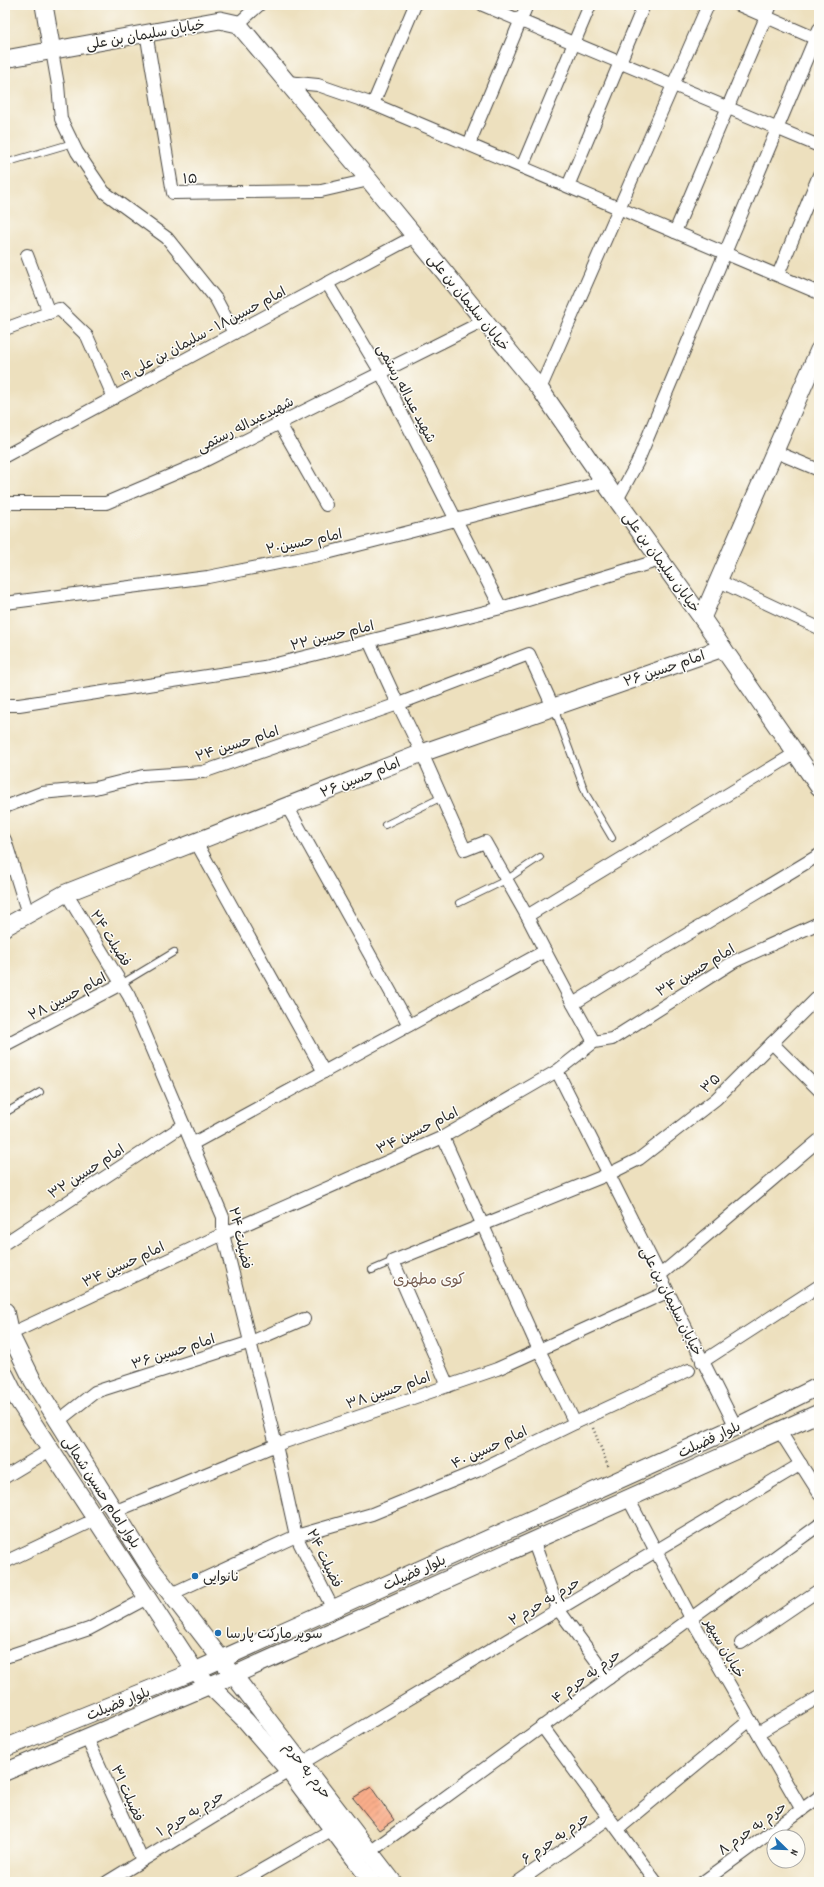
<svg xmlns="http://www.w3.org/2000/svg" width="824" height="1887" font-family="Dekko,'Playpen Sans Arabic',sans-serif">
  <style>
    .building { fill: url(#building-hatch) }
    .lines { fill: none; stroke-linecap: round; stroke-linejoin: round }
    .lane-casing { stroke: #484641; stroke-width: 8 }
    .street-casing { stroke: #484641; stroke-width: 14 }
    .secondary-casing { stroke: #484641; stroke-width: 19 }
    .path { stroke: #484641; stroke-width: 2.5; stroke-dasharray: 1 3; stroke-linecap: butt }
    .lane { stroke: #fff; stroke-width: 6 }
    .street { stroke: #fff; stroke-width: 12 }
    .secondary { stroke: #fff; stroke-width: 17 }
    .poi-dot { fill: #1f6fb2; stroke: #fdfcf7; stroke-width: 1.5 }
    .labels { text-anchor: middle; stroke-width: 3; stroke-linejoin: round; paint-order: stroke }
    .street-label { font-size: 14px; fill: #2b2b2b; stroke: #fdfcf7 }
    .poi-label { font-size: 14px; fill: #2b2b2b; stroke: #fdfcf7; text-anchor: start }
    .neighbourhood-label { font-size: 15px; fill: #73594d; stroke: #fdfcf7 }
  </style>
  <defs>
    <pattern id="building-hatch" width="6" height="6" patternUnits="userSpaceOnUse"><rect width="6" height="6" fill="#faae8b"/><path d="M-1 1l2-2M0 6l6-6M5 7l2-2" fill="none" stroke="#d69678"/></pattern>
  </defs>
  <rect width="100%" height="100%" fill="#fdfcf7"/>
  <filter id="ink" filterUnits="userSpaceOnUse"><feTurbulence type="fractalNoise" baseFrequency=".025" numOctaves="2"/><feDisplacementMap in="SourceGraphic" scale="8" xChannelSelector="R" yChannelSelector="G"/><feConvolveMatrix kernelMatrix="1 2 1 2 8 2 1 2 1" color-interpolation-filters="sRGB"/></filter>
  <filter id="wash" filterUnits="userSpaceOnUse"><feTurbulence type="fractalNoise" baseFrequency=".012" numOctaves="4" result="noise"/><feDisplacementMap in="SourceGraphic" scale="16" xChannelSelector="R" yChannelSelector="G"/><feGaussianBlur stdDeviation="0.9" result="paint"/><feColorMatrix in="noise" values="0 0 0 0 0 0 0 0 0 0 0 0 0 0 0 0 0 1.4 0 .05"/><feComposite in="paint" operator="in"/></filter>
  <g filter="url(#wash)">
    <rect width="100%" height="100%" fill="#ede0be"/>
    <g id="blocks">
      <polygon class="building" points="371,1787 394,1820 379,1830 353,1798"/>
    </g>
  </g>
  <g filter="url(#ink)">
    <use href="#blocks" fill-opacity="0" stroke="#484641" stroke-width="1"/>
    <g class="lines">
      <g class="lane-casing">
        <g id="lane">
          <polyline points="5,163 73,143"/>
          <polyline points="554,708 586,794 612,838"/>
          <polyline points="385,825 442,797"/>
          <polyline points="459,903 506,880 540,857"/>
          <polyline points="121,984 174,952"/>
          <polyline points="5,1113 40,1092"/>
          <polyline points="372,1270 393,1261"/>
        </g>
      </g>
      <g class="street-casing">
        <g id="street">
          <polyline points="483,5 819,146"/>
          <polyline points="739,5 819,40"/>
          <polyline points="238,24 259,5"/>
          <polyline points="146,32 173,193 321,191 369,180"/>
          <polyline points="52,51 58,85 61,119 77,152 104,192 167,238 216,299 234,333"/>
          <polyline points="287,82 318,85 373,104 819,293"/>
          <polyline points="373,104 415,5"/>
          <polyline points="469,144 527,5"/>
          <polyline points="522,167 590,5"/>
          <polyline points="568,186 644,5"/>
          <polyline points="675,232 771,5"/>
          <polyline points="27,255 49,313"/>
          <polyline points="778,275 819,175"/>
          <polyline points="327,283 381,373 501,608"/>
          <polyline points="5,329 59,309 87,336 114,398"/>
          <polyline points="540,389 708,5"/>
          <polyline points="280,424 326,505"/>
          <polyline points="776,452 819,470"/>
          <polyline points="5,456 415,236"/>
          <polyline points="617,500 637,463 819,29"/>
          <polyline points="5,503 106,503 200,463 484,321"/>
          <polyline points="719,581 819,628"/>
          <polyline points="5,603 208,577 323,554 604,482"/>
          <polyline points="369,641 398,704 529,654 553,707"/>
          <polyline points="5,705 19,705 264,667 501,608 660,560"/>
          <polyline points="287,806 409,1025"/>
          <polyline points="5,807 41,793 95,788 143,776 203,772 398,704 422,753 465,850 485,842 527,916"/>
          <polyline points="5,840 28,914"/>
          <polyline points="196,842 324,1072"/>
          <polyline points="66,893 129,996 223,1217 223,1234 276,1445 296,1536 333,1609"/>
          <path d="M545,951l28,53c81,-51 164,-99 246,-149"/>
          <polyline points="573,1004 594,1042"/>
          <polyline points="772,1043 819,1090"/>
          <polyline points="5,1045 121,984"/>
          <polyline points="557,1071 736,1427"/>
          <polyline points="443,1137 539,1350 575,1423"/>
          <polyline points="192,1144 545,951 527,916 796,753"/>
          <polyline points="5,1243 184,1125"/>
          <polyline points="659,1276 819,1140"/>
          <polyline points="10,1334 223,1234 443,1137 557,1071 594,1042 612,1039 735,961 819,923"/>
          <polyline points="702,1362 819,1286"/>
          <polyline points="448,1386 393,1261 609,1174 639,1159 716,1099 819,996"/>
          <polyline points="57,1422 95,1392 251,1342 304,1319"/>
          <polyline points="779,1430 819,1493"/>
          <polyline points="5,1477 50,1450"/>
          <polyline points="628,1498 691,1618 802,1810"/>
          <polyline points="116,1511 276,1445 497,1369 667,1292"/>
          <polyline points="533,1540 558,1609 609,1678"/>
          <polyline points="5,1562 96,1519"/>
          <polyline points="171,1594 296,1536 372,1514 477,1471 575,1423 689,1370"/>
          <polyline points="741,1643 819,1590"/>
          <polyline points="5,1657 89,1629 147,1598"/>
          <polyline points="542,1726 656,1882"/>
          <polyline points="758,1733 819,1697"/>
          <polyline points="87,1738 142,1860"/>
          <polyline points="302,1763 801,1464"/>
          <polyline points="618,1829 750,1720"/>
          <polyline points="370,1852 819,1525"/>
          <polyline points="107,1882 289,1771"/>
          <polyline points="241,1882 333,1829"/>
          <polyline points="518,1882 609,1818"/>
          <polyline points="703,1882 819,1797"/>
        </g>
      </g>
      <g class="secondary-casing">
        <g id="secondary">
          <polyline points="44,5 52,51"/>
          <polyline points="5,59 220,20 238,24 369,180 540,389 617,500 702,618 819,787"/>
          <polyline points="702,618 819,350"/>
          <polyline points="5,927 66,893 422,753 723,648"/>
          <polyline points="5,1311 10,1334 33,1381 147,1563 393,1882"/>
          <polyline points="5,1375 16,1397 195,1671 246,1721 289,1771 372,1882"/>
          <polyline points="5,1748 195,1671 736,1427 819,1386"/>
          <polyline points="5,1772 234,1675 819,1413"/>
        </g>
      </g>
      <polyline class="path" points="593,1428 609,1468"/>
      <use href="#lane" class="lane"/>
      <use href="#street" class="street"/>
      <use href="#secondary" class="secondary"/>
    </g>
  </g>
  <g class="poi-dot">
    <circle cx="195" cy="1576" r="4"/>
    <circle cx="218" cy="1633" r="4"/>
  </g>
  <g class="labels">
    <g class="street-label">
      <text transform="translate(145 34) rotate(-10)" y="5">خیابان سلیمان بن علی</text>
      <text transform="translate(190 178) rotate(-1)" y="5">۱۵</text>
      <text transform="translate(469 302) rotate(51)" y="5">خیابان سلیمان بن علی</text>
      <text transform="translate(203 333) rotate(-28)" y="5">امام حسین۱۸ - سلیمان بن علی 19</text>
      <text transform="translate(407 393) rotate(62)" y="5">شهید عبداله رستمی</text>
      <text transform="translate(245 424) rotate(-27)" y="5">شهیدعبداله رستمی</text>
      <text transform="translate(304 541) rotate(-12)" y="5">امام حسین۲۰</text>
      <text transform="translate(662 562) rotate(54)" y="5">خیابان سلیمان بن علی</text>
      <text transform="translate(332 635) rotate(-14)" y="5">امام حسین ۲۲</text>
      <text transform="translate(664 668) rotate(-19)" y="5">امام حسین ۲۶</text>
      <text transform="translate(237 743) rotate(-18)" y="5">امام حسین ۲۴</text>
      <text transform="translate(360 777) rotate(-22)" y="5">امام حسین ۲۶</text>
      <text transform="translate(111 938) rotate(58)" y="5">فضیلت ۲۴</text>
      <text transform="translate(695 970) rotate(-31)" y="5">امام حسین ۳۴</text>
      <text transform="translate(67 996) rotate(-28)" y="5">امام حسین ۲۸</text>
      <text transform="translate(710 1083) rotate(-43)" y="5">۳۵</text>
      <text transform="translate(417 1130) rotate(-26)" y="5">امام حسین ۳۴</text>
      <text transform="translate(86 1171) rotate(-33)" y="5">امام حسین ۳۲</text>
      <text transform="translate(241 1238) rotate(77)" y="5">فضیلت ۲۴</text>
      <text transform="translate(123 1264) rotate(-25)" y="5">امام حسین ۳۴</text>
      <text transform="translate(672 1301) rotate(63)" y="5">خیابان سلیمان بن علی</text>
      <text transform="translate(173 1351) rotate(-18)" y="5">امام حسین ۳۶</text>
      <text transform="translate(388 1390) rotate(-19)" y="5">امام حسین ۳۸</text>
      <text transform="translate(709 1439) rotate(-25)" y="5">بلوار فضیلت</text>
      <text transform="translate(489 1447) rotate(-25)" y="5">امام حسین ۴۰</text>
      <text transform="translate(102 1492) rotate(57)" y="5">بلوار امام حسین شمالی</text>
      <text transform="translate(325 1558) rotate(64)" y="5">فضیلت ۲۴</text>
      <text transform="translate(414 1572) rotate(-24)" y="5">بلوار فضیلت</text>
      <text transform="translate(544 1601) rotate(-31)" y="5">حرم به حرم ۲</text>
      <text transform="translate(725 1648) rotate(60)" y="5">خیابان سپهر</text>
      <text transform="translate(586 1676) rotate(-36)" y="5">حرم به حرم ۴</text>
      <text transform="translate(118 1703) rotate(-22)" y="5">بلوار فضیلت</text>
      <text transform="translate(308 1770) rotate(52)" y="5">حرم به حرم</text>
      <text transform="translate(128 1793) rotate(66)" y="5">فضیلت ۳۱</text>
      <text transform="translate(190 1813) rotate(-31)" y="5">حرم به حرم ۱</text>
      <text transform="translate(752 1828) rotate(-36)" y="5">حرم به حرم ۸</text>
      <text transform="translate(555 1838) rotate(-35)" y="5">حرم به حرم ۶</text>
    </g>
    <g class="poi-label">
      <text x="203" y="1581">نانوایی</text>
      <text x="226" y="1638">سوپر مارکت پارسا</text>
    </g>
    <g class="neighbourhood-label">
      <text x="429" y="1284">کوی مطهری</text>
    </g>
  </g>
  <rect width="824" height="1887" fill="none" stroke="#fdfcf7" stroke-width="20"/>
  <g transform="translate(786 1849) rotate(113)"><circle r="19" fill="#fdfcf7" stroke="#a9a8a5"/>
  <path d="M0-3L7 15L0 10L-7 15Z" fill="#1f6fb2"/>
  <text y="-6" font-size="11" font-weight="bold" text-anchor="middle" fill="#2b2b2b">N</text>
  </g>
</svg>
